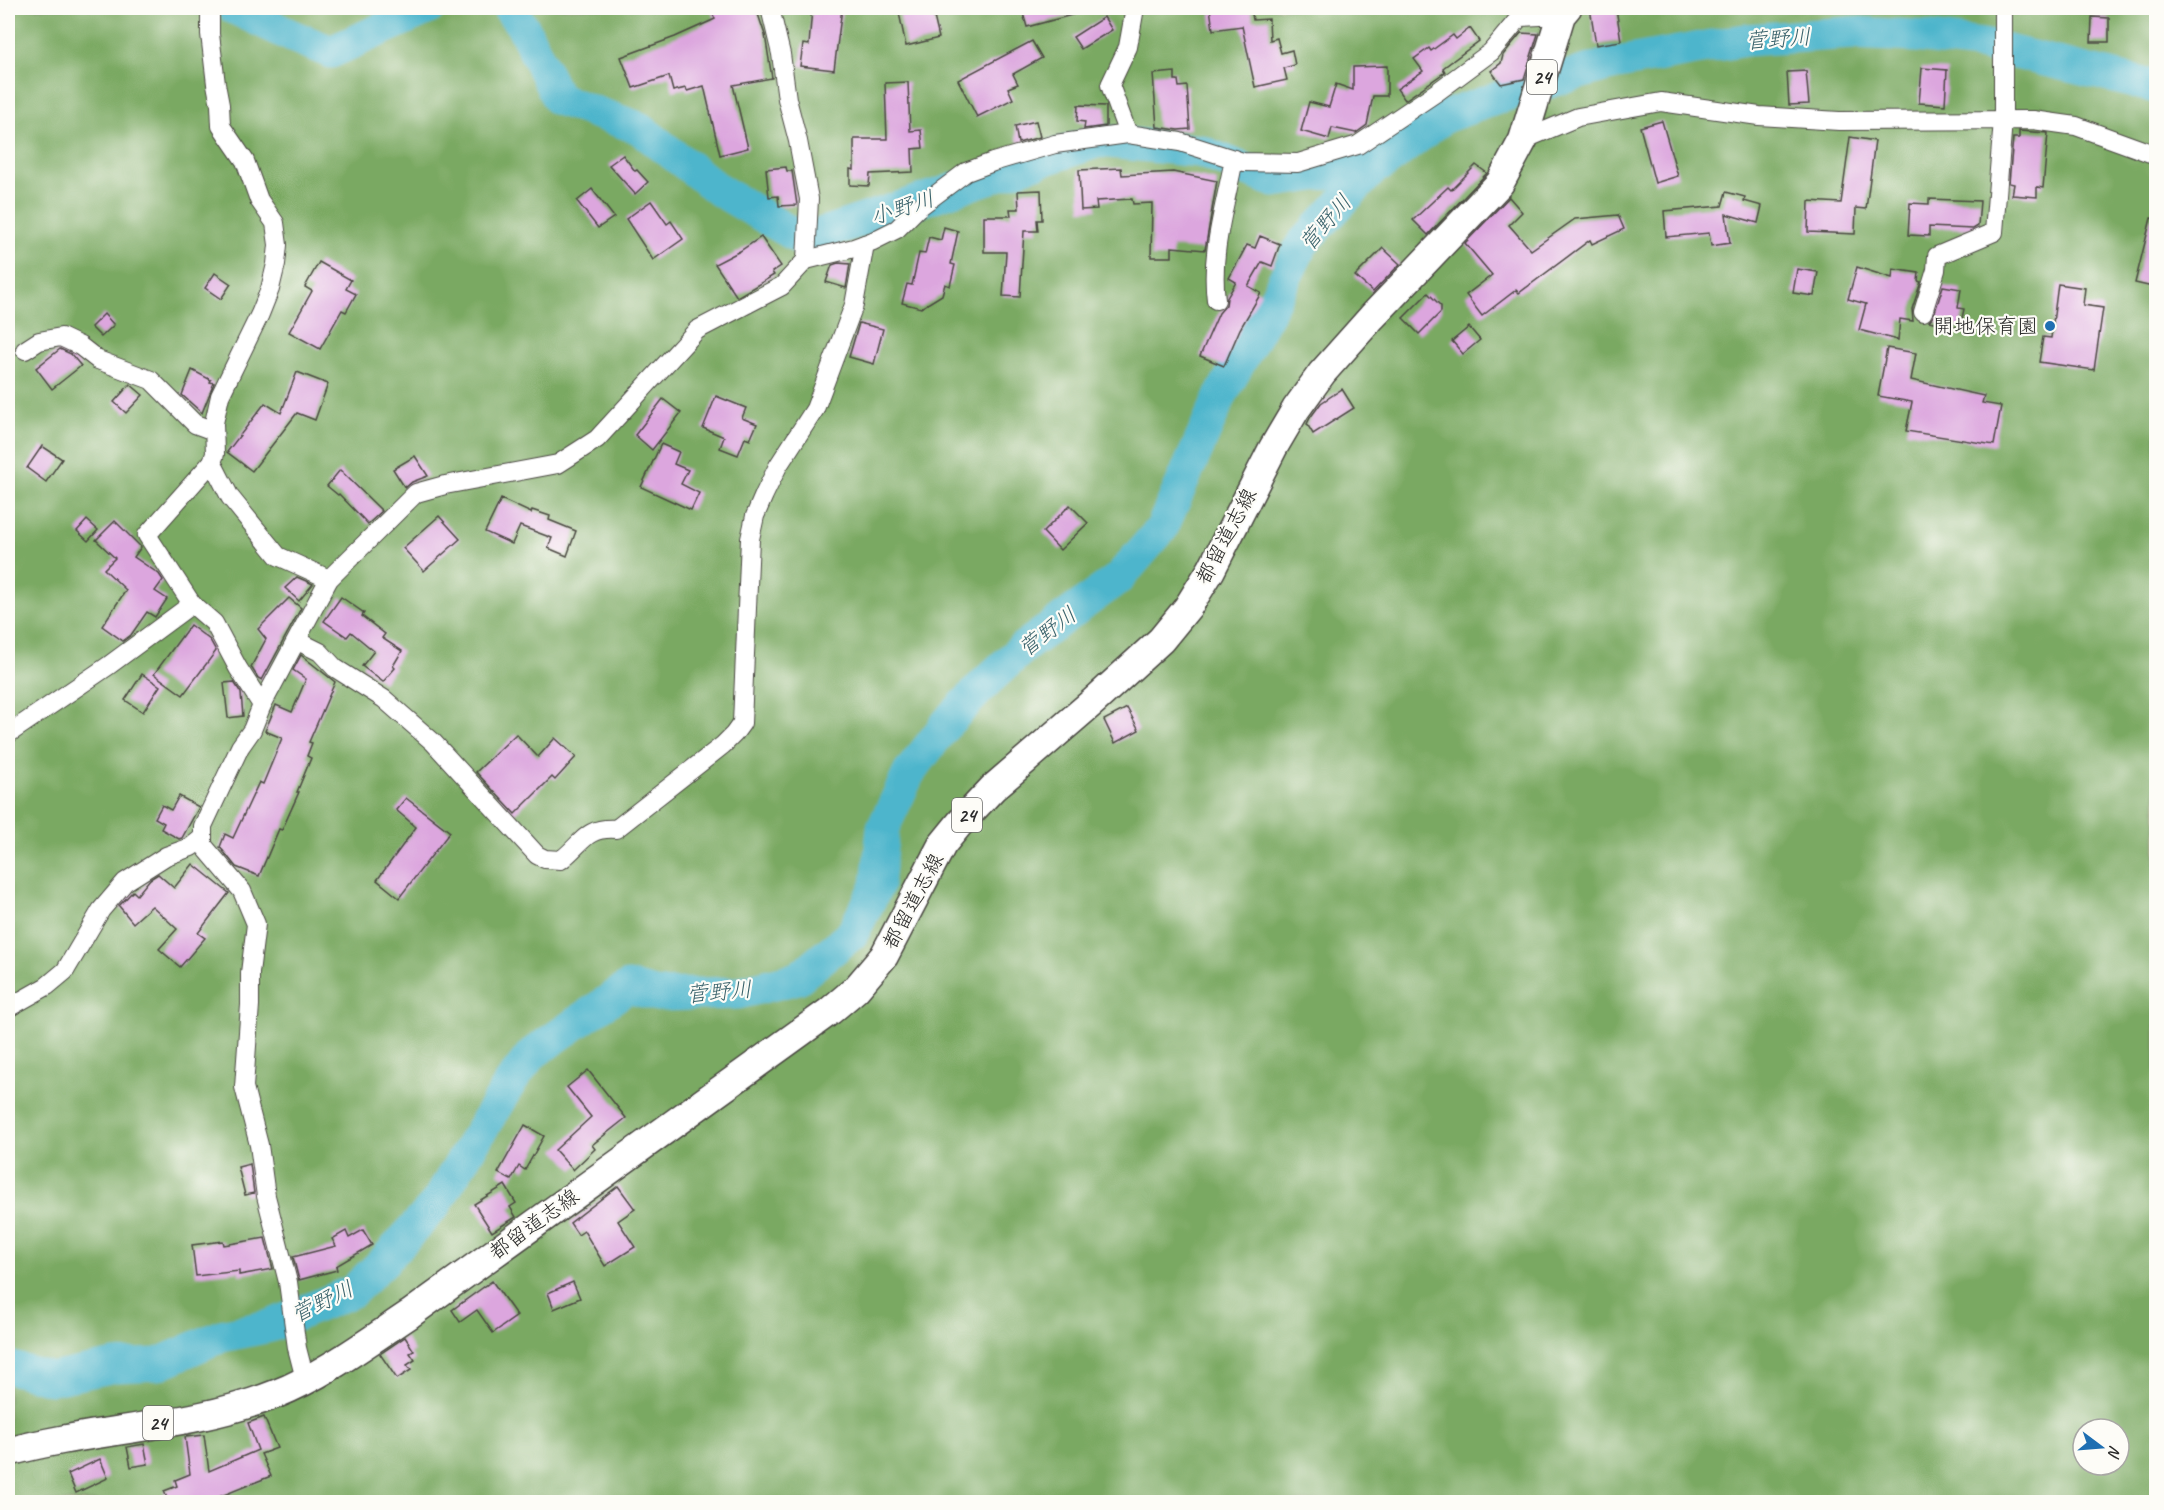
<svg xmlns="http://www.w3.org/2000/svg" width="2164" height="1510" font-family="Caveat,'Klee One',sans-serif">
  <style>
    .forest { fill: #7aa962; stroke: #526a46; stroke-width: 1.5; fill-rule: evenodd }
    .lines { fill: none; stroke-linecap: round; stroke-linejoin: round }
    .river { stroke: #4eb5cc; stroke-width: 33 }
    .building { fill: #dca6de }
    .minor-casing { stroke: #494641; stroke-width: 20 }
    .primary-casing { stroke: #494641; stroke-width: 31 }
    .minor { stroke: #fff; stroke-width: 18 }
    .primary { stroke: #fff; stroke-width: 28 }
    .poi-dot { fill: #1f6fb2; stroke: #fdfcf7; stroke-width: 2 }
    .labels { text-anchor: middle; stroke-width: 4.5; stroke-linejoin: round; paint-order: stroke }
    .shield { fill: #fdfcf7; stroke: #6a6a68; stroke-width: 1.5 }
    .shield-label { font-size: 20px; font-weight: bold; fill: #2b2b2b }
    .poi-label { font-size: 21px; fill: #2b2b2b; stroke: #fdfcf7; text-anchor: end }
    .street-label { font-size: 21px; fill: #2b2b2b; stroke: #fdfcf7 }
    .water-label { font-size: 22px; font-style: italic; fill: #39626b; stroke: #fdfcf7 }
  </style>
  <rect width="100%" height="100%" fill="#fdfcf7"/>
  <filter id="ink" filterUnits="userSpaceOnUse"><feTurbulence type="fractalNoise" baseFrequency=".0167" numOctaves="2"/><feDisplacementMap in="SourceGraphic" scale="12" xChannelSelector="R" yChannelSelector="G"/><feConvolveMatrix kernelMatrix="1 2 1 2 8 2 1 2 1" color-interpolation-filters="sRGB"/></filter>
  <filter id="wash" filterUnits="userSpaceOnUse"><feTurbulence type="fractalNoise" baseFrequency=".008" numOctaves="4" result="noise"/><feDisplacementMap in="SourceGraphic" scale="24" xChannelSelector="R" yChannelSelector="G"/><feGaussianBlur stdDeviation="1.35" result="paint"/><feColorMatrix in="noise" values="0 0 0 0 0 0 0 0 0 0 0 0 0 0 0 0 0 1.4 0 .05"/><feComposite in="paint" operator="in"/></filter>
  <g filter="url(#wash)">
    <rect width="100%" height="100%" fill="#f2ddbe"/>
    <path class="forest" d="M8,8h2148v1494h-2148zM2083,1429h36v36h-36z"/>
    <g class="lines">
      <g class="river">
        <polyline points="234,8 292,36 331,52 429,8"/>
        <polyline points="509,8 523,27 558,99 639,128 719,190 803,240 1099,141 1200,151 1274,181 1376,166"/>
        <polyline points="8,1367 52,1379 115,1366 158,1364 221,1336 270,1326 353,1291 385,1260 435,1205 510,1083 532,1054 628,987 658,995 738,993 798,978 852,934 877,886 883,828 909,773 947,723 987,681 1024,647 1119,578 1162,528 1221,395 1268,312 1302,244 1376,166 1383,164 1444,117 1515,92 1607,65 1745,40 1851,33 1916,36 1983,45 2156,87"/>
      </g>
    </g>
    <g id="blocks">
      <g class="building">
        <polygon points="710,8 756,8 765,35 772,78 733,85 748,148 720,155 704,86 687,91 686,88 673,91 669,76 633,88 621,57 675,37 715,19"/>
        <polygon points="812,8 842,8 834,70 800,66 803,44 809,45"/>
        <polygon points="898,8 932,8 939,38 906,46"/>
        <polygon points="1031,8 1082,8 1083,12 1027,27 1022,10"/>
        <polygon points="1210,8 1251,8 1253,20 1269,19 1270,40 1277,38 1281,53 1292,50 1295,65 1284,68 1287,80 1255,87 1242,26 1213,30"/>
        <polygon points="1590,8 1616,8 1621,41 1596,45"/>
        <polygon points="1104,17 1112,30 1081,49 1073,37"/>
        <polygon points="2092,17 2109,18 2109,42 2091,42"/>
        <polygon points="1470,28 1479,41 1443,68 1445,72 1405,100 1397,89 1423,71 1414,59 1429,48 1431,51 1453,35 1456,39"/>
        <polygon points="1521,33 1538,34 1524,79 1501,84 1491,71 1501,63 1503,55"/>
        <polygon points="1032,41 1042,58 1013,74 1018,84 1008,88 1013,99 977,117 958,80"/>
        <polygon points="1387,66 1387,96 1373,96 1367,125 1356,133 1332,128 1329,139 1301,131 1309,102 1329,107 1336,84 1353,90 1353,67"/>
        <polygon points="1922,68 1947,70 1945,105 1919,103"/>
        <polygon points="1806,71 1809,104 1789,105 1787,72"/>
        <polygon points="1175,72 1175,80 1178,80 1179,87 1187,86 1190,129 1178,130 1157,127 1153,74"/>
        <polygon points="908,82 910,131 921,130 923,148 912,149 913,172 870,174 869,186 850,185 850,169 854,170 854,139 887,139 885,83"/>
        <polygon points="1078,105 1106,106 1106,126 1084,129 1085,122 1077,121"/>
        <polygon points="1036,121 1040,137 1018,143 1015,126"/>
        <polygon points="1662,121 1678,176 1655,183 1640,127"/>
        <polygon points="2019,131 2048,133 2043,188 2037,187 2037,197 2012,195 2014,184 2009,183 2013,138 2019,138"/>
        <polygon points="1850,137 1875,141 1866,209 1856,208 1855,234 1808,232 1809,201 1841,203"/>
        <polygon points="623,155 635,171 637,170 648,182 635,194 609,165"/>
        <polygon points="1476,165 1487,173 1428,235 1413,220 1448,187 1451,190"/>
        <polygon points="786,167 787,171 792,171 797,205 779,206 778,196 769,197 766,169"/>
        <polygon points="1121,168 1122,175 1173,172 1217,181 1205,250 1172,247 1172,257 1151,257 1152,203 1133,204 1132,199 1096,201 1097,209 1081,210 1079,170"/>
        <polygon points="592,189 614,217 598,228 577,201"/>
        <polygon points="1041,190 1042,220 1037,220 1038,231 1024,231 1020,297 1003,296 1006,252 984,252 984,216 1011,216 1010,209 1019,209 1018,191"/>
        <polygon points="1726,192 1745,197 1744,201 1762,206 1758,223 1726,214 1730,243 1711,246 1709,233 1666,237 1664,211 1722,206"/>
        <polygon points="1509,197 1522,212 1509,225 1531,250 1575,219 1618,215 1624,229 1592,244 1590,240 1519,293 1516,290 1482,316 1466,295 1492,275 1465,243"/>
        <polygon points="1929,199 1980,201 1978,226 1973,229 1929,227 1929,236 1908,235 1910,203 1929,204"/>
        <polygon points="651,201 667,224 671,221 683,239 653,260 626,219"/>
        <polygon points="2151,218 2157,219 2157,288 2135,283"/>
        <polygon points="944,227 958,231 951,264 955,265 950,286 945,284 942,295 921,308 902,303 907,284 912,285 919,253 925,254 929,237 941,240"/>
        <polygon points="1260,236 1280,244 1272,266 1262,262 1248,286 1261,293 1240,329 1224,366 1200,356 1219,313 1226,305 1227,298 1236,282 1229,278 1247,245 1255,248"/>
        <polygon points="761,237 781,266 772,272 774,275 737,297 715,264 740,251"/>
        <polygon points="1383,248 1400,264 1373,292 1355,276"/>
        <polygon points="319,262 351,280 346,289 356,294 346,312 342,310 320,349 289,332 312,291 305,287"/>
        <polygon points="838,263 850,264 846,288 826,282 832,265"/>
        <polygon points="1857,267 1892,278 1893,269 1919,273 1918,281 1921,282 1912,309 1913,321 1900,319 1898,340 1859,330 1866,304 1848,299"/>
        <polygon points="1797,269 1818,272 1814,296 1793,293"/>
        <polygon points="215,273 231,284 221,299 205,288"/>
        <polygon points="2058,284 2085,288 2083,305 2103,308 2094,370 2039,362 2043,337 2051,338"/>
        <polygon points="1943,286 1961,289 1958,308 1964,309 1960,328 1929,321 1934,315"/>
        <polygon points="1428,293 1441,306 1441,312 1419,334 1403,318"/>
        <polygon points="104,314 114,325 101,337 91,327"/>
        <polygon points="859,323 883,329 874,364 849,357"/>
        <polygon points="1469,327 1480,340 1463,354 1452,341"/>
        <polygon points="1887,348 1916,353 1911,380 1984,396 1982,403 2001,406 1994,445 1906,431 1912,402 1878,396"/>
        <polygon points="60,349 71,354 81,366 52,389 36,368"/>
        <polygon points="192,370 211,380 210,382 214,383 202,413 182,395"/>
        <polygon points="297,372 328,384 315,420 297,413 252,471 227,452 265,403 281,413"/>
        <polygon points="130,384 143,395 126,413 114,402"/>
        <polygon points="1342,389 1354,408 1313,434 1307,424 1310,418 1321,403"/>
        <polygon points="716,396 746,408 742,418 757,424 750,440 745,438 738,455 720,448 724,437 703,428"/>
        <polygon points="663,399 681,413 652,450 635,435"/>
        <polygon points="661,444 679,452 674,464 688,470 681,484 699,493 691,510 641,487"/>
        <polygon points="42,446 62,459 46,482 27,468"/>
        <polygon points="415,456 428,476 412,482 405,488 393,469"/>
        <polygon points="340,470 382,511 368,524 339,494 338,495 327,486"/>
        <polygon points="501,499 531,513 532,510 550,516 549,520 576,531 567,556 548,548 552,538 520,526 512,544 485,532"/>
        <polygon points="1070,505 1088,523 1060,550 1043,532"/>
        <polygon points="439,516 460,539 424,571 403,548"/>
        <polygon points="87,520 98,530 88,541 77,531"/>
        <polygon points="115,521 141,547 134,557 159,574 163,580 155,591 167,599 155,617 147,612 131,635 123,641 102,626 126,590 104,569 115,558 96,540"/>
        <polygon points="297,577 313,584 299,601 285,588"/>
        <polygon points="341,597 364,613 362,616 385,634 382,638 402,651 393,666 395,668 383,682 362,666 374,651 351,632 347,637 324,621"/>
        <polygon points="289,598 301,608 262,680 258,678 251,667 266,639 258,629"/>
        <polygon points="190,625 210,640 216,651 183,695 154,674"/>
        <polygon points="301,655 335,682 309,742 312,743 307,756 311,758 297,792 299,792 282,830 279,829 259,876 236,867 220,847 225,834 233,838 259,782 263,784 282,738 265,731 276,705 292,712 306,679 293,670"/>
        <polygon points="142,674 160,686 143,712 125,700"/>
        <polygon points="234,682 241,693 243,716 228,718 224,683"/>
        <polygon points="1127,708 1139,730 1115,743 1104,720"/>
        <polygon points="516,734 538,757 555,738 576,757 555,780 552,777 515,814 476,772"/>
        <polygon points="179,796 199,807 182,838 179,839 161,829 164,823 155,818 162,805 171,810"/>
        <polygon points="406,798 450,832 399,898 377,880 416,827 396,810"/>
        <polygon points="193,864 229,893 198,933 205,938 180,967 159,949 177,929 152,906 133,923 119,906 133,891 137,895 150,879 158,874 174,888"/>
        <polygon points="588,1070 626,1118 592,1145 595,1149 573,1170 555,1150 591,1117 567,1087"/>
        <polygon points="525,1125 544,1136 525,1170 519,1166 511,1180 498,1173"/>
        <polygon points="250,1164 254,1193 245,1195 238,1167"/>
        <polygon points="505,1185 516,1203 510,1207 516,1217 492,1232 474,1204"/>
        <polygon points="618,1186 635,1209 618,1221 635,1247 605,1266 584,1231 578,1235 570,1223"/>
        <polygon points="363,1230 372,1245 336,1266 337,1270 299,1280 293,1257 336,1246 332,1239 346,1231 349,1238"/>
        <polygon points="265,1238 273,1269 239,1275 239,1271 196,1276 192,1245 223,1241 224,1245"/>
        <polygon points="492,1281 517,1316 493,1333 477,1310 460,1322 452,1310"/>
        <polygon points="573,1282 580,1298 554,1309 548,1293"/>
        <polygon points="405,1337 414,1351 410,1353 415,1360 407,1365 411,1370 397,1379 380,1354"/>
        <polygon points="264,1417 277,1448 261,1454 271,1476 204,1503 169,1503 164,1491 177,1486 175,1480 190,1474 185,1437 204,1435 209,1471 258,1450 248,1423"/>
        <polygon points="144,1444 148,1464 131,1467 127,1447"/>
        <polygon points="100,1459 108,1478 76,1493 68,1474"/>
      </g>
    </g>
  </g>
  <g filter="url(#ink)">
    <use href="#blocks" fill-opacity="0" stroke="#494641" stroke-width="1.5"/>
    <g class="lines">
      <g class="minor-casing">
        <g id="minor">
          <polyline points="210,8 210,34 216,84 220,105 221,126 245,161 259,200 275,223 278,245 276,264 270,289 260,314 220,396 214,423 215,454 212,462 230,497 278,556 329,579"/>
          <polyline points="770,8 781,54 787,99 798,141 809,199 806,260"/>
          <polyline points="1128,134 1110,85 1128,47 1135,8"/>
          <polyline points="1523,140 1578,117 1661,102 1759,116 1839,121 2033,120 2076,126 2156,155"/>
          <path d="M1216,300c-6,-48 9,-93 18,-141"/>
          <polyline points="1923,312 1936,270 1937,256 1994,232 2003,120 2003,8"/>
          <polyline points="25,350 39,341 61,337 80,346 98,360 151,380 195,424 214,431"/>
          <polyline points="192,604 147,535 212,462"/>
          <path d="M298,641l22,11 15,16 49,31 49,43 104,113 8,4 16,1c22,-17 24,-33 55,-31l107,-84 11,-11 8,-11 8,-184 5,-23 9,-21 14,-29 37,-57 39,-104 11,-61"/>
          <polyline points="8,734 108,666 192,604 214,623 238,668 262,705"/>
          <polyline points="8,1008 47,986 65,971 101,910 125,882 166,856 191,847 202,838"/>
          <polyline points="305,1379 297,1348 288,1282 266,1196 259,1145 244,1087 250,1005 250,973 256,924 242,891 203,845 203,826 240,747 252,730 262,705 329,579 416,493 445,485 558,464 597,439 697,330 782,286 806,260 854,248 873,241 897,229 918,208 966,172 993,162 1055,144 1128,134 1180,142 1243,162 1298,163 1358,145 1437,92 1491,52 1520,17 1561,15"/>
        </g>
      </g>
      <g class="primary-casing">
        <path id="primary" d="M8,1452c87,-24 183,-24 268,-58 46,-18 92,-52 134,-80l420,-303 26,-22 28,-33 58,-111 18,-22 33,-35 101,-87 67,-61 27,-33 23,-37 62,-122 23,-39 26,-36 50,-56 128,-134 23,-43 38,-125 6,-7"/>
      </g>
      <use href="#minor" class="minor"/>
      <use href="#primary" class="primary"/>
    </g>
  </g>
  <circle class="poi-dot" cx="2050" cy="326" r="6"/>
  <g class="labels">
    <g class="shield">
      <rect x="1527" y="60" width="30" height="34" rx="4.5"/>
      <rect x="952" y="798" width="30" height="34" rx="4.5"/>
      <rect x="143" y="1406" width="30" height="34" rx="4.5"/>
    </g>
    <g class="shield-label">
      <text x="1542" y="84">24</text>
      <text x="967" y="822">24</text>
      <text x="158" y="1430">24</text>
    </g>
    <g class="poi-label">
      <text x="2038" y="333">開地保育園</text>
    </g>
    <g class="street-label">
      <text transform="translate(1226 536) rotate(-62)" y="7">都留道志線</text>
      <text transform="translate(913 901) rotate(-62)" y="7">都留道志線</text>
      <text transform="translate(534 1224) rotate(-36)" y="7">都留道志線</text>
    </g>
    <g class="water-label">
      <text transform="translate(1778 38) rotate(-4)" y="8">菅野川</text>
      <text transform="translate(902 207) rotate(-18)" y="8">小野川</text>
      <text transform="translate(1325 222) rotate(-49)" y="8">菅野川</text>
      <text transform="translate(1047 631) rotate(-37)" y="8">菅野川</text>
      <text transform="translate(719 991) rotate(-5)" y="8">菅野川</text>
      <text transform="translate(322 1301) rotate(-26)" y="8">菅野川</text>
    </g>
  </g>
  <rect width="2164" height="1510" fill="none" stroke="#fdfcf7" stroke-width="30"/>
  <g transform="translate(2101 1447) rotate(106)"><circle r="28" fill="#fdfcf7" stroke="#a9a8a5" stroke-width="1.5"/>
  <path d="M0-4.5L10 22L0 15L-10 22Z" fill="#1f6fb2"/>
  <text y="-9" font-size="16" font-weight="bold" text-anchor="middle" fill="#2b2b2b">N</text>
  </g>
</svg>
